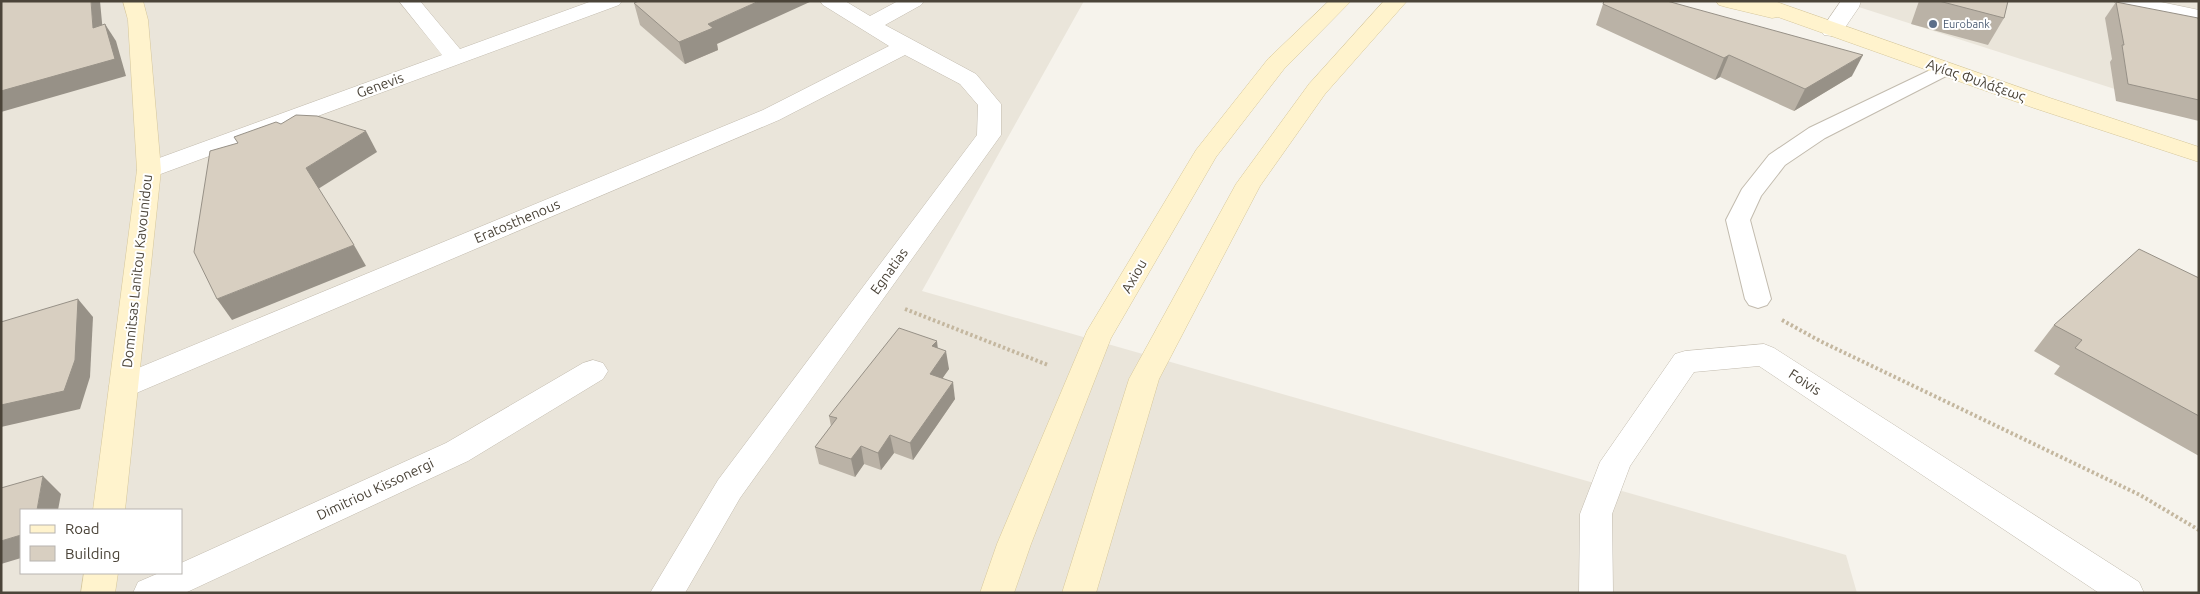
<svg xmlns="http://www.w3.org/2000/svg" width="2200" height="594" font-family="Ubuntu,sans-serif">
  <style>
    .residential { fill: #eae5da; fill-rule: evenodd }
    .lines { fill: none; stroke-linecap: round; stroke-linejoin: round }
    .lane-casing { stroke: #c2bbae; stroke-width: 2 }
    .street-casing { stroke: #c2bbae; stroke-width: 1 }
    .secondary-casing { stroke: #d6c79b; stroke-width: 1 }
    .path { stroke: #c4b79f; stroke-width: 4; stroke-dasharray: 2.5 2.5; stroke-linecap: butt }
    .lane { fill: #fff; fill-rule: evenodd }
    .street { fill: #fff; fill-rule: evenodd }
    .secondary { fill: #fff3cd; fill-rule: evenodd }
    .wall { fill: #bab2a6 }
    .shaded-wall { fill: #979187 }
    .building { fill: #d8cfc1; stroke: #979187 }
    .service-dot { fill: #5c6f8a; stroke: #fff; stroke-width: 2 }
    .labels { text-anchor: middle; stroke-width: 4; stroke-linejoin: round; paint-order: stroke }
    .far-service-label { font-size: 11px; fill: #4e5e75; stroke: #fff; text-anchor: start }
    .street-label { font-size: 14px; fill: #4b4439; stroke: #fff }
  </style>
  <rect width="100%" height="100%" fill="#f6f3ec"/>
  <g class="residential">
    <path d="M1,1h1083l-162,290 924,264 11,38h-1856zM21,510h160v63h-160z"/>
    <polygon points="1840,1 2199,1 2199,116"/>
  </g>
  <g class="lines">
    <g class="lane-casing">
      <polygon id="lane" points="1945,63 1952,65 1955,69 1952,73 1825,138 1785,165 1761,196 1750,220 1771,299 1767,305 1758,308 1749,305 1745,299 1726,220 1742,189 1769,155 1809,128"/>
    </g>
    <g class="street-casing">
      <g id="street">
        <polygon points="399,1 420,1 460,49 592,1 622,1 619,5 158,175 149,178 140,175 137,170 140,165 442,55"/>
        <polygon points="820,1 845,1 870,16 898,1 924,1 921,5 885,25 976,74 1001,104 1001,135 740,498 685,593 650,593 718,480 977,135 978,105 960,84 905,55 779,120 134,394 124,397 114,394 109,386 114,378 763,110 889,46 823,5"/>
        <polygon points="1841,1 1861,1 1859,7 1840,35 1832,36 1824,35 1821,30"/>
        <polygon points="2114,1 2156,1 2199,10 2199,22 2124,7 2117,5"/>
        <polygon points="1764,344 1774,348 2139,582 2144,593 2099,593 1759,366 1694,372 1630,466 1612,514 1613,593 1579,593 1580,514 1600,462 1675,354 1685,351"/>
        <polygon points="593,360 603,363 608,371 603,379 468,461 185,593 133,593 138,582 159,573 181,573 181,563 446,443 583,363"/>
      </g>
    </g>
    <g class="secondary-casing">
      <g id="secondary">
        <polygon points="123,1 143,1 148,20 161,170 125,510 93,510 137,170 128,20"/>
        <polygon points="1329,1 1351,1 1284,69 1216,157 1111,338 1031,544 1014,593 980,593 997,544 1087,331 1196,150 1268,59"/>
        <polygon points="1384,1 1407,1 1325,94 1260,186 1159,379 1096,593 1062,593 1129,379 1236,184 1309,84"/>
        <polygon points="1716,1 1774,1 2050,98 2199,147 2199,162 2034,108 1778,17 1772,18 1726,7 1719,5"/>
        <polygon points="84,573 118,573 115,593 81,593"/>
      </g>
    </g>
    <g class="path">
      <polyline points="905,309 1048,365"/>
      <polyline points="1782,320 1820,341 2140,495 2199,530"/>
    </g>
    <use href="#lane" class="lane"/>
    <use href="#street" class="street"/>
    <use href="#secondary" class="secondary"/>
  </g>
  <g class="wall">
    <polygon points="1604,1 1852,76 1794,111 1720,77 1715,80 1596,25"/>
    <polygon points="1919,1 2008,1 2004,18 1988,45 1911,24"/>
    <polygon points="2116,2 2199,22 2199,121 2116,101 2110,62 2112,59 2105,18"/>
    <polygon points="634,3 717,44 718,50 685,64 640,25"/>
    <polygon points="2199,278 2199,456 2054,374 2060,366 2034,351 2054,325"/>
    <polygon points="938,349 949,369 942,378 955,399 913,460 894,453 881,470 864,464 855,477 819,464 815,447 831,426 829,416"/>
  </g>
  <g class="shaded-wall">
    <polygon points="91,1 100,1 104,44 93,28"/>
    <polygon points="759,1 812,1 717,44 718,50 685,64 679,42 708,24"/>
    <polygon points="105,24 116,41 126,76 1,112 1,91"/>
    <polygon points="1729,55 1720,77 1715,80 1724,58"/>
    <polygon points="1863,55 1852,76 1794,111 1805,89"/>
    <polygon points="366,131 377,152 318,189 306,168"/>
    <polygon points="354,245 366,266 232,320 217,299"/>
    <polygon points="78,299 93,317 90,377 80,409 1,427 1,405"/>
    <polygon points="937,341 939,359 932,346"/>
    <polygon points="946,351 949,369 933,392 930,374"/>
    <polygon points="953,382 955,399 913,460 910,443"/>
    <polygon points="890,435 894,453 881,470 878,453"/>
    <polygon points="861,446 864,464 855,477 851,459"/>
    <polygon points="43,476 61,494 58,510 37,510"/>
    <polygon points="21,535 21,558 1,564 1,541"/>
  </g>
  <g class="building">
    <polygon points="1,1 91,1 93,28 105,24 115,59 1,91"/>
    <polygon points="639,1 759,1 708,24 713,28 679,42 634,3"/>
    <polygon points="1604,1 1667,1 1863,55 1805,89 1729,55 1724,58 1603,4"/>
    <polygon points="1939,1 2008,1 2004,18"/>
    <polygon points="2116,2 2198,18 2199,22 2199,100 2128,84 2122,45 2124,45"/>
    <polygon points="296,115 317,116 366,131 306,168 354,245 217,299 194,252 210,151 238,143 234,137 276,122 281,124"/>
    <polygon points="2139,249 2199,278 2199,416 2075,348 2082,340 2054,325"/>
    <polygon points="78,299 75,360 64,391 1,405 1,322"/>
    <polygon points="899,328 937,341 932,346 946,351 930,374 953,382 910,443 890,435 878,453 861,446 851,459 815,447 837,418 829,416"/>
    <polygon points="43,476 37,510 21,510 21,535 1,541 1,488"/>
  </g>
  <circle class="service-dot" cx="1933" cy="24" r="5"/>
  <g class="labels">
    <g class="far-service-label">
      <text x="1943" y="28">Eurobank</text>
    </g>
    <g class="street-label">
      <text transform="translate(1976 80) rotate(19)" y="5">Αγίας Φυλάξεως</text>
      <text transform="translate(380 85) rotate(-20)" y="5">Genevis</text>
      <text transform="translate(517 221) rotate(-23)" y="5">Eratosthenous</text>
      <text transform="translate(137 271) rotate(-84)" y="5">Domnitsas Lanitou Kavounidou</text>
      <text transform="translate(889 271) rotate(-54)" y="5">Egnatias</text>
      <text transform="translate(1134 276) rotate(-60)" y="5">Axiou</text>
      <text transform="translate(1805 382) rotate(33)" y="5">Foivis</text>
      <text transform="translate(375 489) rotate(-25)" y="5">Dimitriou Kissonergi</text>
    </g>
  </g>
  <rect width="2200" height="594" fill="none" stroke="#4b4439" stroke-width="5"/>
  <rect x="20" y="509" width="162" height="65" fill="#ffffff" stroke="#b7b4b0"/>
  <rect x="30" y="525" width="25" height="8" fill="#fff3cd" stroke="#b7b4b0"/>
  <text x="65" y="534" font-size="15" fill="#4b4439">Road</text>
  <rect x="30" y="546" width="25" height="15" fill="#d8cfc1" stroke="#b7b4b0"/>
  <text x="65" y="559" font-size="15" fill="#4b4439">Building</text>
</svg>
